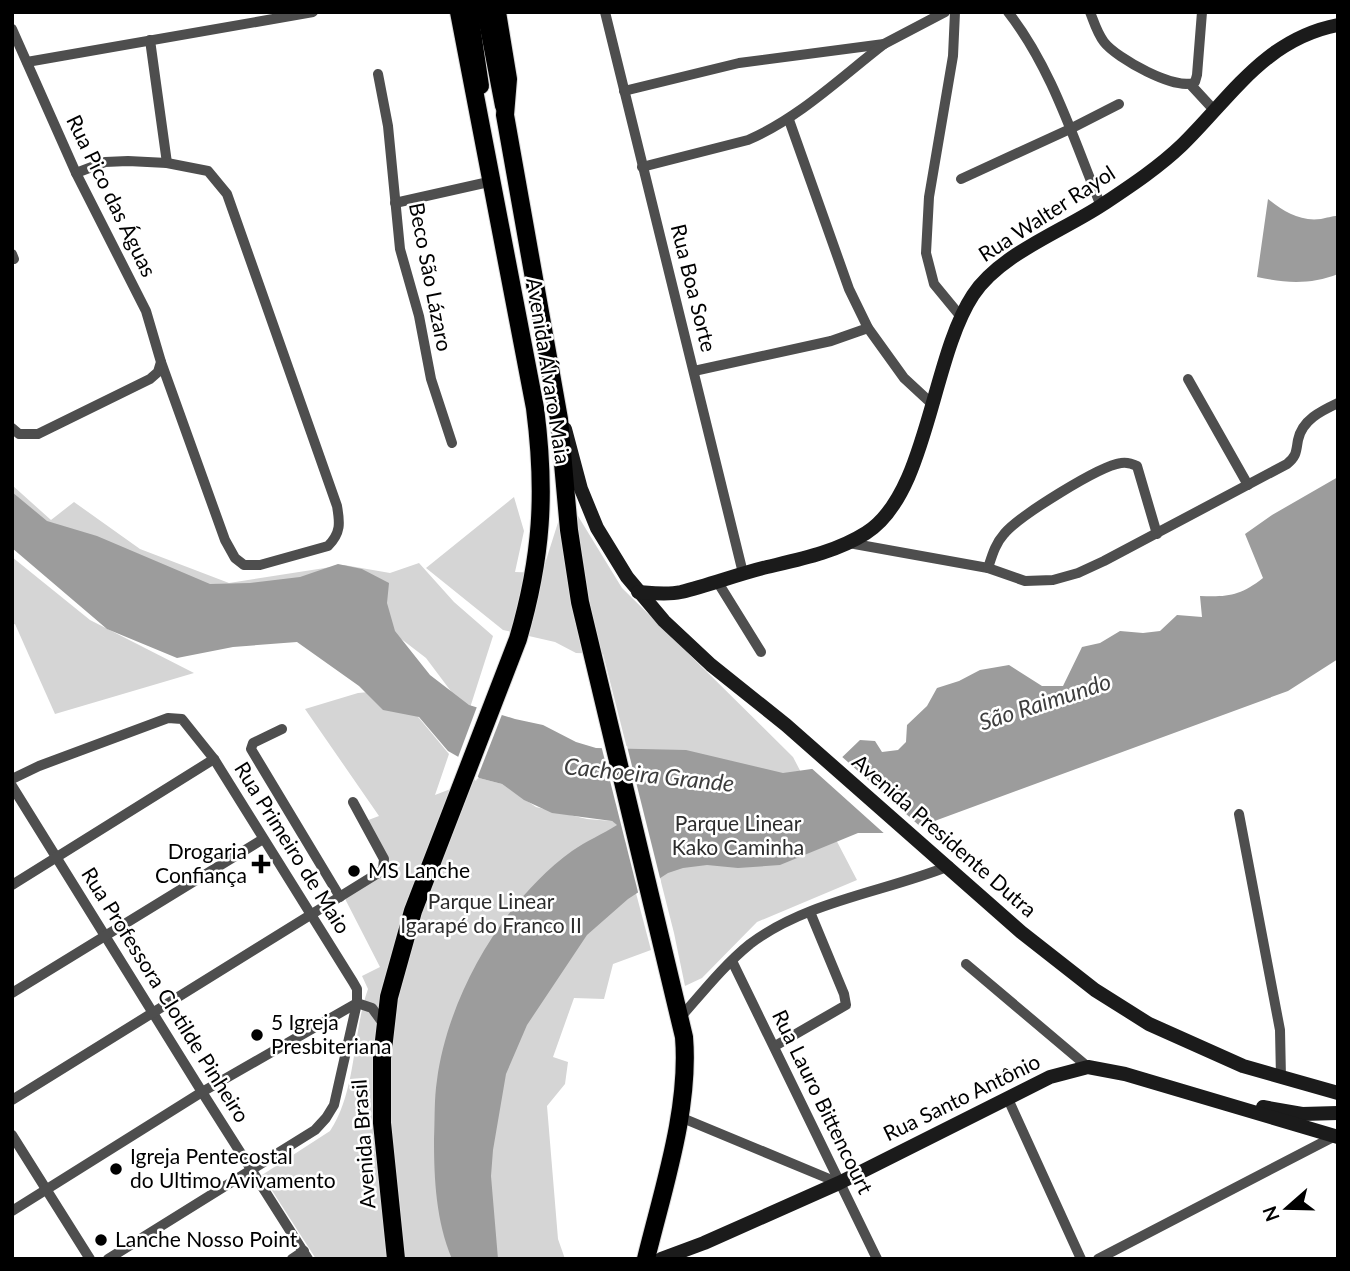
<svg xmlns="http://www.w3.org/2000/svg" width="1350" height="1271" font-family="Lato,sans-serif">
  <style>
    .green { fill: #d5d5d5 }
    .water { fill: #9c9c9c }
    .pier { fill: #fff }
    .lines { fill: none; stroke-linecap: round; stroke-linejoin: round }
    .primary-casing { stroke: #dbdbdb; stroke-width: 18 }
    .highway-casing { stroke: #dbdbdb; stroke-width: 20 }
    .street { stroke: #4e4e4e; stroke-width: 10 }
    .secondary { stroke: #1b1b1b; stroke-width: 14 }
    .primary { stroke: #000; stroke-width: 16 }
    .highway { stroke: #000; stroke-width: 18 }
    .poi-dot { fill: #000; stroke: #fff; stroke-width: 2.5 }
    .labels { text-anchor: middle; stroke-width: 5; stroke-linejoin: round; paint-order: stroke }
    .street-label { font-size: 21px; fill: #000; stroke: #fff }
    .park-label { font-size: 21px; fill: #2c2c2c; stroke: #fff }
    .poi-label { font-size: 21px; fill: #000; stroke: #fff; text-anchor: start }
    .water-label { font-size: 23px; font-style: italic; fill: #3d3d3d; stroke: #fff }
  </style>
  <rect width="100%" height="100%" fill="#fff"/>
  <g class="green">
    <polygon points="12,485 51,520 74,502 140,549 229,583 344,565 390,573 419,563 454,602 493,636 468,714 426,658 357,605 231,625 12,508"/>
    <polygon points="514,497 524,531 515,572 542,573 561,513 578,516 622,588 793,757 857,880 757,922 702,978 685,986 674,933 603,654 576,653 555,642 503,630 426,568"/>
    <polygon points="12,557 90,620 194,673 55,714 15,624 12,625"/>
    <path d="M391,690l18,16 40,48 -14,41 44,-17 23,6 34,23 51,12 25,2 6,4 33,125 -38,14 -9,35 -30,-1 -21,59 15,5 -3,22 -18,22 11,133 7,20h-249l-54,-84 68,-44c27,-41 22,-97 38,-142l-6,-13 18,-9 -39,-76 44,-27 -22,-42 16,-6 -74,-107 53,-16z"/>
  </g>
  <g class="water">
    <path d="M1268,199c15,12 32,23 53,20 6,-1 10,-3 17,-3v58c-27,11 -54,9 -81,3z"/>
    <path d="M1338,477v182l-50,32 -386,142h-44l-78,32 -42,3 -31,-3 -24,3 -15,5 -40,26 -41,36 -60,90 -21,49 -13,76 -2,26 7,83h-46c-16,-38 -18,-80 -18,-120 1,-20 0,-40 3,-59 11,-84 66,-179 135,-229 14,-10 31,-17 45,-26l-5,-4 -60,-8 -28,-13 -22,-16 -23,-6 -17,-19 -14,-8 -29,-34 -36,-7 -24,-24 -62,-44 -64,5 -56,11 -70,-29 -95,-81v-56l35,29 50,15 113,48 40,-1 50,-6 38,-13 24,5 27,14 -2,20 8,28 35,44 39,30 46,14 28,6 33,17 20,6 90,2 97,23 50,-7 27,-26 15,1 7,11 16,-2 8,-8 1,-17 20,-19 10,-18 22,-7 21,-11 29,-5 33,21h21l19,-39 18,-4 20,-12 23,2 17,-2 17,-16 25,2 -2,-21c28,1 40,0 63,-18l-18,-44 27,-19z"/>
  </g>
  <g class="pier">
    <polygon points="478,704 503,712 476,781 457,760"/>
    <polygon points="601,745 627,746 661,882 639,896"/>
    <polygon points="840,755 923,829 902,836 887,836 809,766 831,763"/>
  </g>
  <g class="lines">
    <g class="primary-casing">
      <g id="primary">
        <polyline points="470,12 481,86"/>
        <polyline points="485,12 503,106"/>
      </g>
    </g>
    <g class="highway-casing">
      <g id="highway">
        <path d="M497,12l11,67 -3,36 54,304 10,111 11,72 104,435c6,72 -21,152 -38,222"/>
        <path d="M396,1259l-14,-136v-65l7,-61 24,-86 105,-272c24,-82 28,-146 17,-231l-76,-396"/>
      </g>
    </g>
    <g class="street">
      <polyline points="605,12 743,573"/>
      <polyline points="955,12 953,56 929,197 926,253 934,284 962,318"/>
      <path d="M1008,12c44,56 66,129 93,194"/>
      <path d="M1090,12c4,10 7,21 14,30 12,16 73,50 91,40l2,-7 5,-63"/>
      <polyline points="12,29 76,173 146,311 161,362 158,372 150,379 38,434 19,434 12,428"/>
      <polyline points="150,40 167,163"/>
      <polyline points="27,62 313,12"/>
      <polyline points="378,74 388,126 400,249 419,316 431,379 452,443"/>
      <polyline points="1190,84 1214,110"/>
      <polyline points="624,91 739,63 884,44 945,12"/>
      <polyline points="789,120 849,289 868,328 904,378 931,403"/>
      <path d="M642,167l106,-27c51,-22 92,-62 136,-96"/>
      <path d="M76,173l29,-11 23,-1 39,2 41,8 19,23 110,312c3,17 4,27 -9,40l-68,19h-16l-9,-7 -10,-18 -64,-178"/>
      <polyline points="961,179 1070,129 1119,104"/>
      <polyline points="395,203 493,181"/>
      <polyline points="12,254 14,259"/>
      <polyline points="694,371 831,341 868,328"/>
      <polyline points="1188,379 1248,485"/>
      <path d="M849,543l139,25 37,13 28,-1 25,-7 26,-12 183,-97c10,-8 9,-13 11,-24 4,-20 23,-29 40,-37"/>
      <path d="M988,568c4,-12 7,-24 16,-34 15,-18 95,-68 117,-71 6,-1 10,0 16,3l20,68"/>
      <polyline points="717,581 761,652"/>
      <polyline points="282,729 253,743 251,749 340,897"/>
      <polyline points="12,779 39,766 168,718 182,719 214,759 353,982 357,989 357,1003 372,1008 385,1026"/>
      <polyline points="12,786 202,1092 308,1259"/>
      <polyline points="1239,814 1280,1030 1281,1078"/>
      <polyline points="12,885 214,759"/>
      <polyline points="732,961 877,1259"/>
      <polyline points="966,964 1088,1067"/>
      <polyline points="12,993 263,839"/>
      <path d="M680,1018c22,-25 44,-53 70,-74 57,-43 134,-52 199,-78"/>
      <polyline points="775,1046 846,1005 844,994 810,912"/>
      <polyline points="1008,1099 1081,1259"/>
      <polyline points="12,1100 383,870 384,859 353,802"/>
      <polyline points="680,1117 839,1183"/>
      <polyline points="12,1135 90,1259"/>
      <polyline points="12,1211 202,1092 357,1003"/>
      <polyline points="108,1259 315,1130 326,1118 334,1105 357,1003"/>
      <polyline points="292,1259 304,1251"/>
      <polyline points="1098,1259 1335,1136"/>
    </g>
    <g class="secondary">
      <polyline points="565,429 581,489 597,528 627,577 664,621 711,665 786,725 1021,932 1095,990 1149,1024 1243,1066 1338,1093"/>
      <path d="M638,592c14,1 29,3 43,0 29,-7 57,-18 86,-25 34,-8 69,-15 99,-34 62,-39 65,-174 107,-238 27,-41 88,-63 129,-90 27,-18 56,-37 80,-60 49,-48 83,-106 156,-120"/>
      <polyline points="1263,1107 1302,1114 1338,1113"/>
      <polyline points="661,1259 704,1243 839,1183 1050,1077 1088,1067 1125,1074 1338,1137"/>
    </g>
    <use href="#primary" class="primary"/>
    <use href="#highway" class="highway"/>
  </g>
  <g class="poi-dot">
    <path d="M257.5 853.5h7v7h7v7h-7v7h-7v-7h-7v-7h7z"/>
    <circle cx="354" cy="871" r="7"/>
    <circle cx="257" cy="1035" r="7"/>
    <circle cx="116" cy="1169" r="7"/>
    <circle cx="101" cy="1240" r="7"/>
  </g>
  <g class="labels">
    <g class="street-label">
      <text transform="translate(111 196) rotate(64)" y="7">Rua Pico das Águas</text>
      <text transform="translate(1047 214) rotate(-33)" y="7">Rua Walter Rayol</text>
      <text transform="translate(430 277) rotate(79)" y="7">Beco São Lázaro</text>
      <text transform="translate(693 288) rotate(76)" y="7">Rua Boa Sorte</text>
      <text transform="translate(548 371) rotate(81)" y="7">Avenida Álvaro Maia</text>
      <text transform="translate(944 836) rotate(41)" y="7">Avenida Presidente Dutra</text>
      <text transform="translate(292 848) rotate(58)" y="7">Rua Primeiro de Maio</text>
      <text transform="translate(165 995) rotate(58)" y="7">Rua Professora Clotilde Pinheiro</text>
      <text transform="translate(962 1098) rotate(-26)" y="7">Rua Santo Antônio</text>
      <text transform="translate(822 1102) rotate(64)" y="7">Rua Lauro Bittencourt</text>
      <text transform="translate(364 1144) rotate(-94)" y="7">Avenida Brasil</text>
    </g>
    <g class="park-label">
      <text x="738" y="831">Parque Linear<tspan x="738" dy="24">Kako Caminha</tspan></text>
      <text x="491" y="909">Parque Linear<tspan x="491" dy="24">Igarapé do Franco II</tspan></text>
    </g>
    <g class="poi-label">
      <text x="247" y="859" text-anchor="end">Drogaria<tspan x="247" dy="24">Confiança</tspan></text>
      <text x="368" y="878">MS Lanche</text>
      <text x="271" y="1030">5 Igreja<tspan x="271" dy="24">Presbiteriana</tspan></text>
      <text x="130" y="1164">Igreja Pentecostal<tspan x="130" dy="24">do Ultimo Avivamento</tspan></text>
      <text x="115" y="1247">Lanche Nosso Point</text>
    </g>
    <g class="water-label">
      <text transform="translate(1045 702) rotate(-18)" y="8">São Raimundo</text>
      <text transform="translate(649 775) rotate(6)" y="8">Cachoeira Grande</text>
    </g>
  </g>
  <rect width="1350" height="1271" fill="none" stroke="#000000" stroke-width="28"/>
  <g transform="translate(1287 1208) rotate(250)" stroke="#ffffff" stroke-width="5" paint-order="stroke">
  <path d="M0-5L12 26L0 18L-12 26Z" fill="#000000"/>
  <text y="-10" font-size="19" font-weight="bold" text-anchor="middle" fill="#000000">N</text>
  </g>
</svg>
